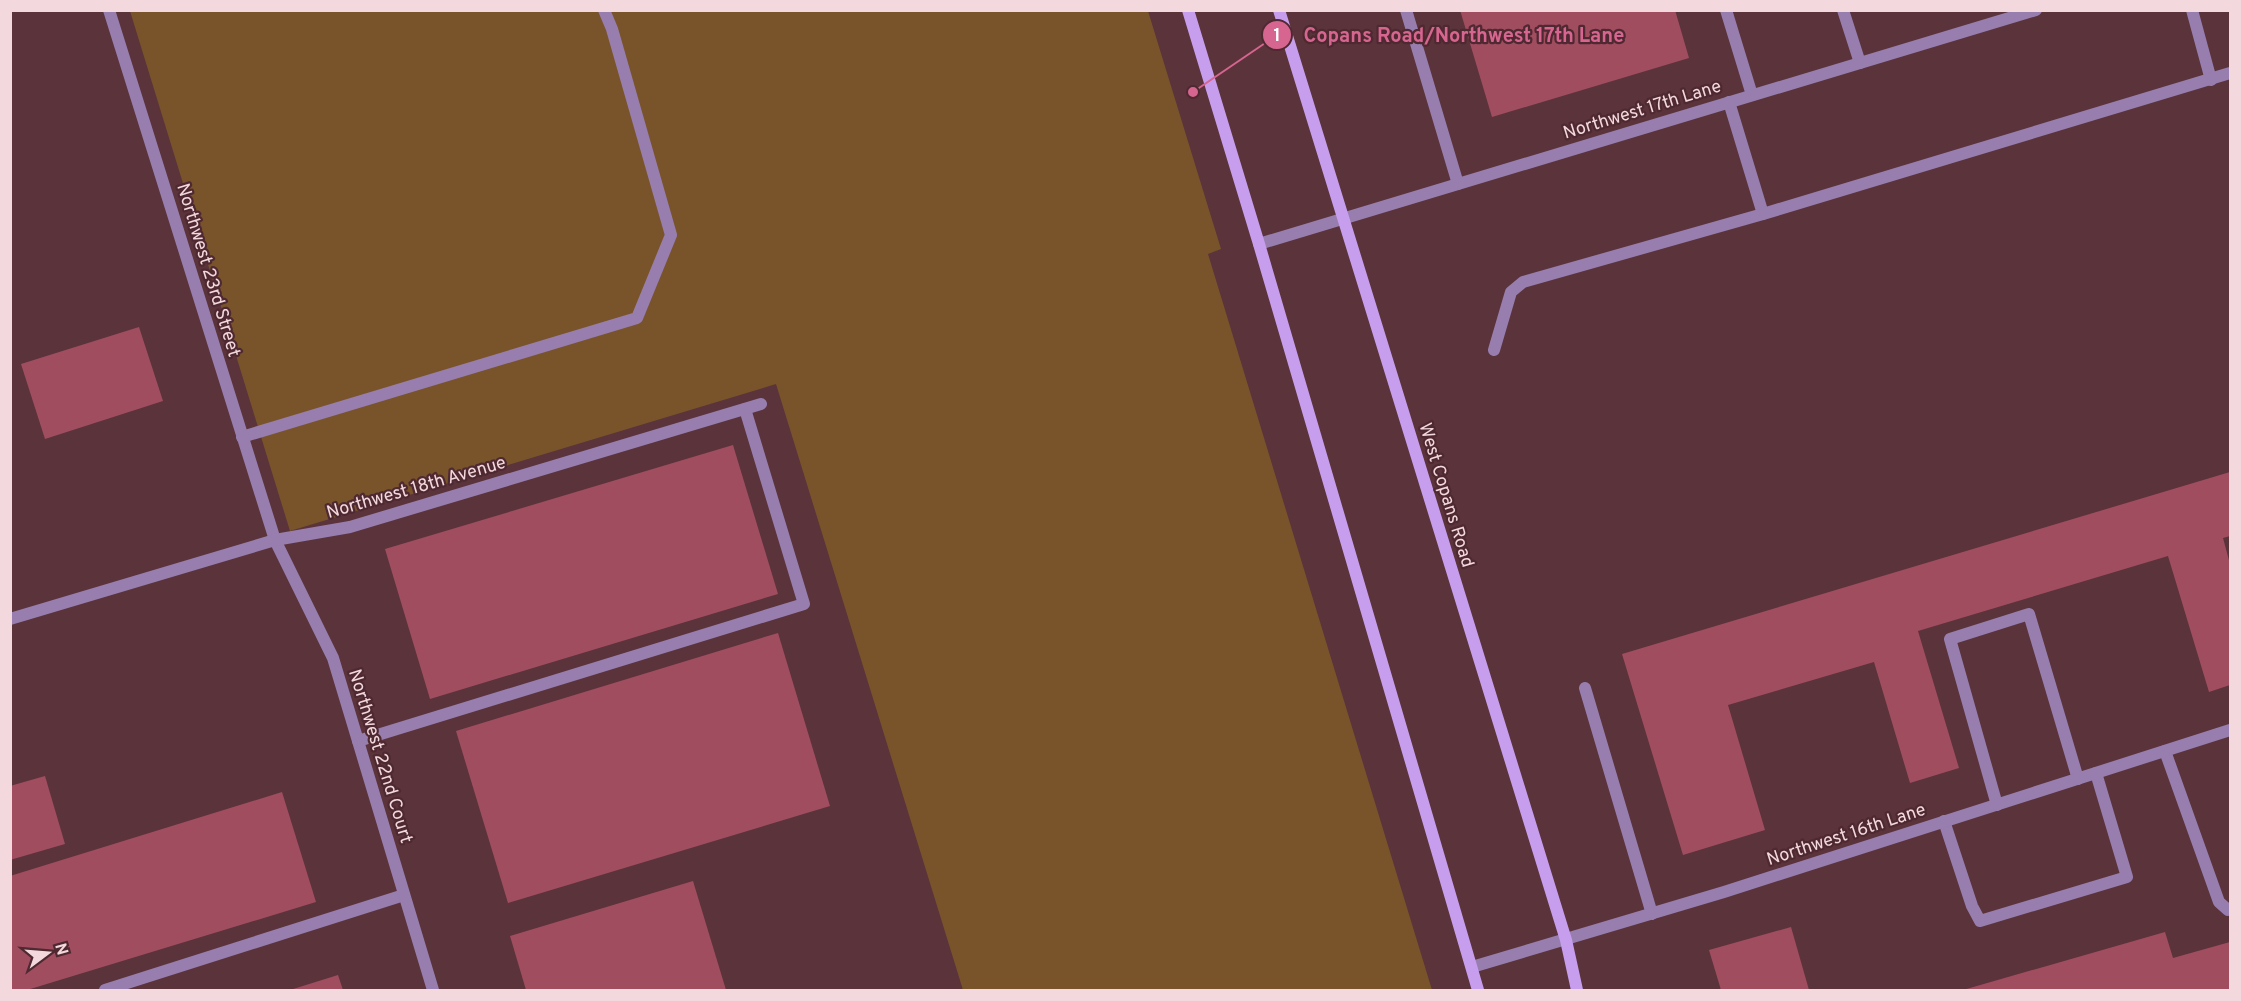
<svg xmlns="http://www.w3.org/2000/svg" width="2241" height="1001" font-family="Overpass,sans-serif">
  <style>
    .green { fill: #79542b }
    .building { fill: #a14d60 }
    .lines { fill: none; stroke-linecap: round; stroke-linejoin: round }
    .service { stroke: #977eaf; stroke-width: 12 }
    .minor { stroke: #977eaf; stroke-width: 12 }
    .secondary { stroke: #c79eed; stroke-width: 12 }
    .labels { text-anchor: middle; stroke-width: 4.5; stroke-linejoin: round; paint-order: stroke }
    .street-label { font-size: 18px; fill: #f3d9dd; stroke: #4f2931 }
    .leader { fill: none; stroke: #d6658f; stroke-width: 2 }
    .callout-dot { fill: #d6658f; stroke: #4f2931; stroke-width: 2 }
    .mark-label { font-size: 18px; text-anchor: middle; font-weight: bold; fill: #fff }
    .callout-label { font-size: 20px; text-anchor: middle; font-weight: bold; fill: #d6658f; stroke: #4f2931; stroke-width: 4.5; stroke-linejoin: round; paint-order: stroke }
  </style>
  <rect width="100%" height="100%" fill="#5b333b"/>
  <polygon class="green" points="130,11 1148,11 1221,249 1208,254 1432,990 963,990 776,384 290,531"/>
  <g class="building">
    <polygon points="1460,10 1675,10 1689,58 1492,117"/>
    <polygon points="139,327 163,401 45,439 21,364"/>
    <polygon points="733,445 778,594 430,699 385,549"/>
    <polygon points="2230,472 2230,536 2223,538 2230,564 2230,685 2209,692 2168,556 1918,631 1959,768 1910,783 1874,662 1728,705 1765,830 1683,855 1622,654"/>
    <polygon points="778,633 830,806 508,903 456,731"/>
    <polygon points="45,776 65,844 10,860 10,786"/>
    <polygon points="282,792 316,902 27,990 10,990 10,876"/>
    <polygon points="693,881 726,990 526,990 510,936"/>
    <polygon points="1791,927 1809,990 1721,990 1709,950"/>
    <polygon points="2165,932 2173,958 2230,942 2230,990 1963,990"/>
    <polygon points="338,975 343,990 290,990"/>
  </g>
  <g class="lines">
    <g class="service">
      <polyline points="1843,10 1860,63"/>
      <polyline points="2192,10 2211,80"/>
      <polyline points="1729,102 1763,214 2230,73"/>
      <polyline points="1494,350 1511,292 1523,282 1763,214"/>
      <polyline points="242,437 637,318 671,235 612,29 604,10"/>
      <polyline points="1585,688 1652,914"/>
      <polyline points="358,741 804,604 745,409"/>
      <polyline points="2165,751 2219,902 2228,910 2230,909"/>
      <polyline points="1997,805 1950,639 2029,614 2078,779"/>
      <polyline points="1944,821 1972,906 1980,921 2127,877 2096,773"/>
      <polyline points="105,990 404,895"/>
    </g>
    <g class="minor">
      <polyline points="109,10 275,540 333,658 433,990"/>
      <polyline points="1406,10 1458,184"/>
      <polyline points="1726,10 1752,95"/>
      <polyline points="1259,244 2036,10"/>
      <polyline points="10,619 275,540 350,527 761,404"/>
      <polyline points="1472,967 1724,892 2230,730"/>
    </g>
    <g class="secondary">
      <polyline points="1188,10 1259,244 1478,990"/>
      <polyline points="1279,10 1566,940 1577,990"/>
    </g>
  </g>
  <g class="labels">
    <g class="street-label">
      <text transform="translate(1642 109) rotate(-17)" y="6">Northwest 17th Lane</text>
      <text transform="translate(209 270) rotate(73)" y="6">Northwest 23rd Street</text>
      <text transform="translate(416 487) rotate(-16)" y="6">Northwest 18th Avenue</text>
      <text transform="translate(1447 495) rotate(73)" y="6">West Copans Road</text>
      <text transform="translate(381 756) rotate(73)" y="6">Northwest 22nd Court</text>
      <text transform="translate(1846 834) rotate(-18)" y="6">Northwest 16th Lane</text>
    </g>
  </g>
  <path class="leader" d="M1193 92L1277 35"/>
  <g class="callout-dot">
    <circle cx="1193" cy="92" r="6"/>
    <circle cx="1277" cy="35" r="15"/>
  </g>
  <g class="mark-label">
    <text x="1277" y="41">1</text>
  </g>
  <g class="callout-label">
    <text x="1464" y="42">Copans Road/Northwest 17th Lane</text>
  </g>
  <rect width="2241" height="1001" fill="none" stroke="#f3d9dd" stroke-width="24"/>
  <g transform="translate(48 953) rotate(74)" stroke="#4f2931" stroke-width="4.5" paint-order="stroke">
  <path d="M0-4.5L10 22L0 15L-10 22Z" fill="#f3d9dd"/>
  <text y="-9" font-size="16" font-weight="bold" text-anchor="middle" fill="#f3d9dd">N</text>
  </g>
</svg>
